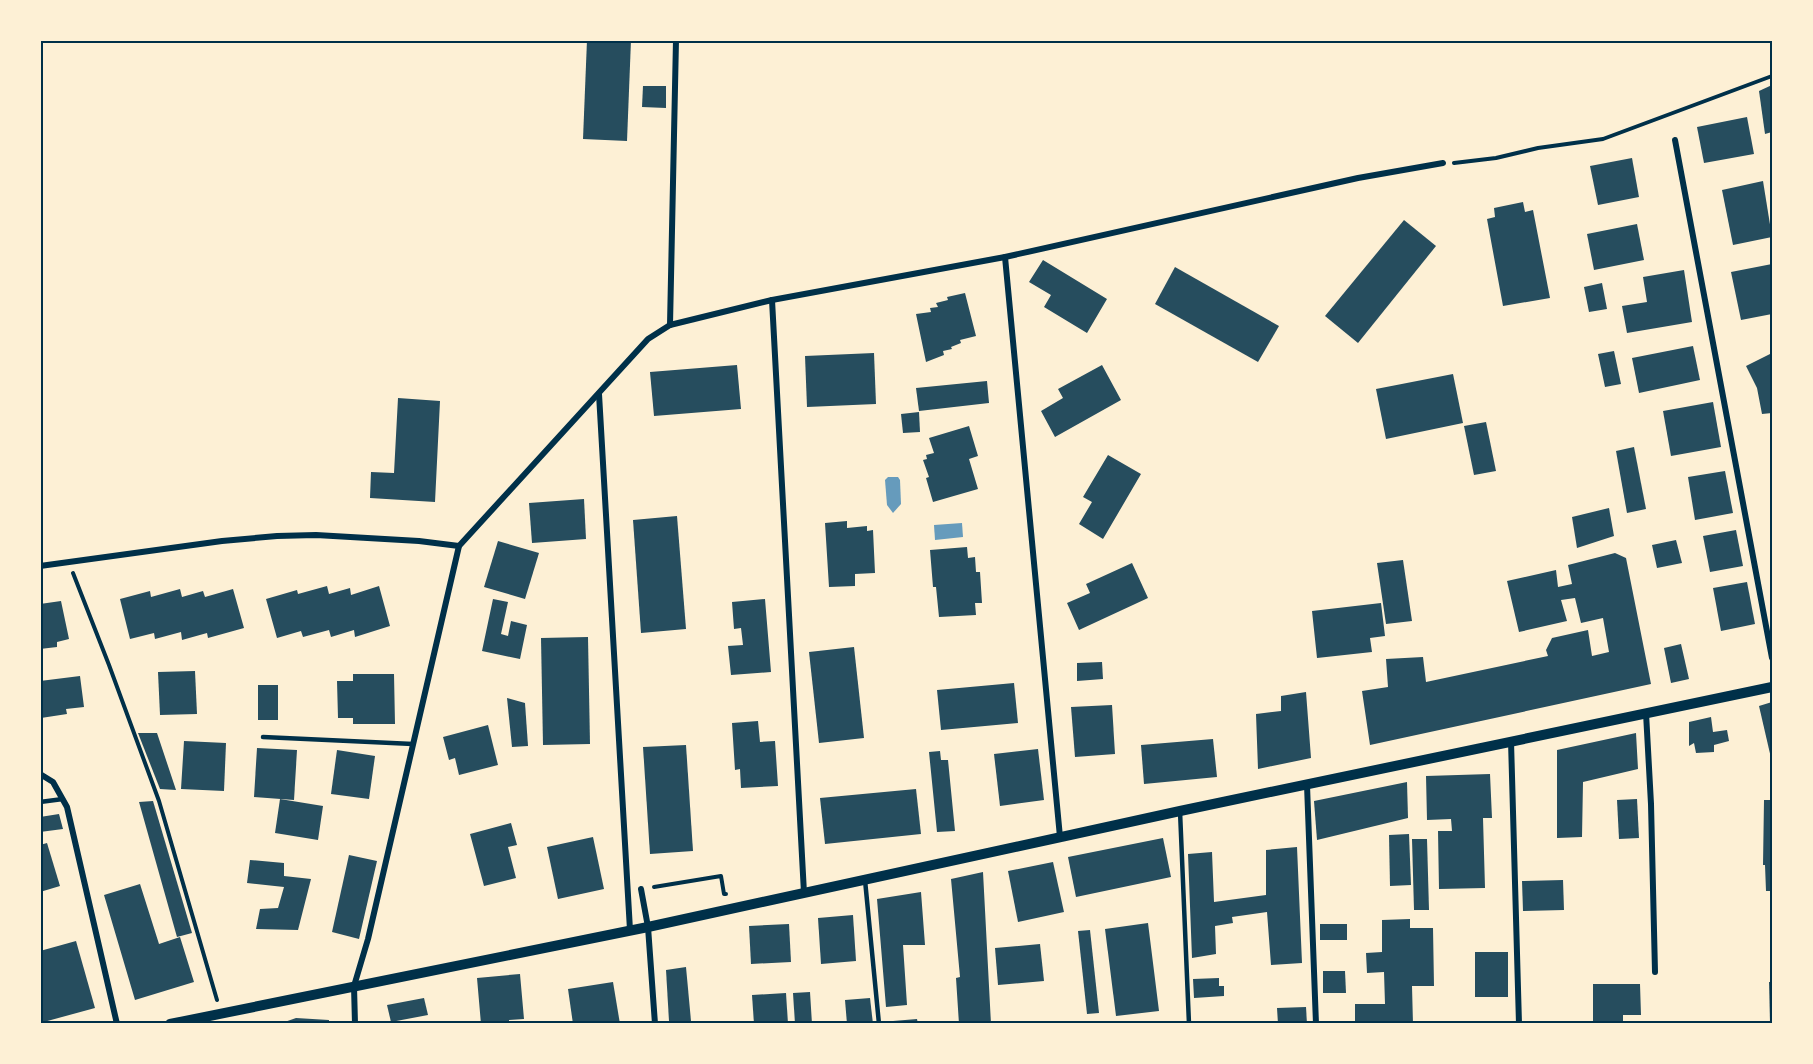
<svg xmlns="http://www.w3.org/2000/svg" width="1813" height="1064" font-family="Mulish,sans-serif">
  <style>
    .water { fill: #669bbc }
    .building { fill: #264d5e }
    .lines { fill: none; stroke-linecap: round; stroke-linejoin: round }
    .path { stroke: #003049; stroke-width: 4 }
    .service { stroke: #003049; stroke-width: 4.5 }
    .minor { stroke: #003049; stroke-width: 6 }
    .tertiary { stroke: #003049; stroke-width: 10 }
    .neatline { fill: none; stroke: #003049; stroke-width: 2 }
  </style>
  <rect width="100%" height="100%" fill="#fdf0d5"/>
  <g class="water">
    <polygon points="888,477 898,477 900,480 901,504 893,513 887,505 885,480"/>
    <polygon points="962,523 963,537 935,540 934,525"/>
  </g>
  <g class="building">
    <polygon points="587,40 631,40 627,141 583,139"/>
    <polygon points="1772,85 1772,132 1765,134 1759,91"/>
    <polygon points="643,86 666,86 666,108 642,107"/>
    <polygon points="1747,117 1754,154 1704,163 1697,127"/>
    <polygon points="1632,158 1639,197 1598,205 1590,166"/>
    <polygon points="1763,181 1772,237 1733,245 1722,190"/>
    <polygon points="1523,202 1525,212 1533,210 1550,298 1503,306 1487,219 1495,217 1494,208"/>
    <polygon points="1404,220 1436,246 1358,343 1325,316"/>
    <polygon points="1637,224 1644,260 1594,270 1587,234"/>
    <polygon points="1043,260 1107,299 1087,333 1044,307 1051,295 1029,282"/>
    <polygon points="1772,264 1772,314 1741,320 1731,272"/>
    <polygon points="1175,267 1279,326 1258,362 1155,304"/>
    <polygon points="1684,270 1692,322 1627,333 1622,306 1647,302 1643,277"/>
    <polygon points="1602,283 1607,309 1589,312 1584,287"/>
    <polygon points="965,293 976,336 960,340 961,343 951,347 952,349 943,351 944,355 926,362 916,314 931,312 930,308 938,307 936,303 948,300 947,297"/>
    <polygon points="1693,346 1700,380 1639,393 1632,358"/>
    <polygon points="1614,351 1621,384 1605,387 1598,354"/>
    <polygon points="874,353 876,404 807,407 805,356"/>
    <polygon points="1772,353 1772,413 1762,414 1757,388 1746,366"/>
    <polygon points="737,365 741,409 654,416 650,372"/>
    <polygon points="1102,365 1121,400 1055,437 1041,411 1063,398 1058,389"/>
    <polygon points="1453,374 1463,423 1386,439 1376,389"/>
    <polygon points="987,381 989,403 919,411 916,388"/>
    <polygon points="398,398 440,401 435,502 370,498 371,472 394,473"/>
    <polygon points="1713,402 1721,447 1671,456 1663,411"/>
    <polygon points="919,412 920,432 903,433 901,414"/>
    <polygon points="1486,422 1496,471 1474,475 1464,426"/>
    <polygon points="969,426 978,456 969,459 978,489 933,502 926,478 929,477 923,460 927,459 926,455 934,453 929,438"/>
    <polygon points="1634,447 1646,509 1627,513 1616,451"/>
    <polygon points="1108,455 1141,474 1103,539 1079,524 1092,502 1083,497"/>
    <polygon points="1725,471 1733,513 1695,520 1688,477"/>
    <polygon points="584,499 586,539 532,543 529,503"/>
    <polygon points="1609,508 1614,536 1577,548 1572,517"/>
    <polygon points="677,516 686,629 641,633 633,520"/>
    <polygon points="847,521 847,528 867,526 867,531 873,530 875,573 855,574 855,586 829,587 825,523"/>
    <polygon points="1736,530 1743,566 1710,572 1703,536"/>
    <polygon points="1676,540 1682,563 1657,568 1652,545"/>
    <polygon points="498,541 539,553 525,599 484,587"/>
    <polygon points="967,547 968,558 975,557 976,572 980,572 982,603 975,603 976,615 939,617 936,587 933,587 930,550"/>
    <polygon points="1615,553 1626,558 1651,684 1370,745 1362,691 1388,687 1386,659 1423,657 1426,682 1548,656 1546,650 1552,638 1588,630 1592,656 1609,652 1603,618 1581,623 1575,598 1561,600 1567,621 1519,632 1507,581 1556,570 1558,587 1572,584 1568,565"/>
    <polygon points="1403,560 1412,621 1386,624 1377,563"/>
    <polygon points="1132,563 1148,598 1079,630 1067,603 1090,593 1086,584"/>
    <polygon points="1747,582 1755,624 1721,631 1713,588"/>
    <polygon points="327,586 329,594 350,588 351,595 379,586 390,626 355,637 354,630 331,637 329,630 303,637 301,631 277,638 266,599 297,590 298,594"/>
    <polygon points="180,589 182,597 203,591 205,597 233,589 244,628 208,638 207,633 182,640 181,632 155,639 154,633 130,639 120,599 150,591 151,597"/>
    <polygon points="493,599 508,602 501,634 508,636 511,621 527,625 520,659 482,651"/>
    <polygon points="765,599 771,672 731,675 728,646 743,645 741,628 734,629 732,602"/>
    <polygon points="61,601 69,639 57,642 57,647 40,649 40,604"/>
    <polygon points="1381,603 1385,636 1370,638 1372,652 1317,658 1312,611"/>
    <polygon points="588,637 590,744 543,745 541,638"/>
    <polygon points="1681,644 1689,679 1671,683 1664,648"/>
    <polygon points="854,647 864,738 819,743 809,652"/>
    <polygon points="1102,662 1103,679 1077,681 1077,663"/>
    <polygon points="195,671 197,714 160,715 158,672"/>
    <polygon points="353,674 394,674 395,724 353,724 353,718 338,718 337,681 353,681"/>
    <polygon points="80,676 84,707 66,709 67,714 41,718 40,681"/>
    <polygon points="1014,683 1018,723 941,730 937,690"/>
    <rect x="258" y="685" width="20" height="35"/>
    <polygon points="1306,692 1311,758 1258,769 1256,714 1281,711 1281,696"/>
    <polygon points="507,698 525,703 528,746 512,747"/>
    <polygon points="1772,702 1772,758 1771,758 1759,706"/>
    <polygon points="1112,705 1115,754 1075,757 1071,707"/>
    <polygon points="1711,717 1713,732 1727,730 1729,741 1714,745 1714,752 1696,753 1694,743 1689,746 1689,722"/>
    <polygon points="758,721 760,742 775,741 778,786 741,788 740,769 735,770 732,723"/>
    <polygon points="488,725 498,765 459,775 455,758 449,760 443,737"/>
    <polygon points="138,733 157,733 176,790 160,789"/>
    <polygon points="1636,733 1638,769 1583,782 1582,837 1557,838 1557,750"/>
    <polygon points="1213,739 1217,777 1144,784 1141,745"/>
    <polygon points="184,741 226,743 224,791 181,789"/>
    <polygon points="686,745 693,851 650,854 643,747"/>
    <polygon points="257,748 297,750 294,800 254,797"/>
    <polygon points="1038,749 1044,800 1000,806 994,754"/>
    <polygon points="337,750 375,756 369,799 331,794"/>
    <polygon points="940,751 941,760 948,760 955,831 937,832 929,752"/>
    <polygon points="1490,774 1492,818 1483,818 1485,888 1439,889 1438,831 1452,831 1451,819 1427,820 1426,776"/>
    <polygon points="1407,782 1408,818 1317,840 1314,801"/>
    <polygon points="916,789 921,834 825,844 820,798"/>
    <polygon points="280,799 323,806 318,840 275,833"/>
    <polygon points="1637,799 1639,838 1619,839 1617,800"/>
    <polygon points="1764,800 1772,800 1772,891 1766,891 1765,865 1763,865"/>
    <polygon points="153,801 192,933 177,937 139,802"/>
    <polygon points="59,814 63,829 40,832 40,817"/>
    <polygon points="511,823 517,845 508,847 516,878 484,886 470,834"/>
    <polygon points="1409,834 1411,885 1390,886 1389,835"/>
    <polygon points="593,837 604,889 558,899 547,847"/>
    <polygon points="1163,838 1171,877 1076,897 1068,857"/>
    <polygon points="1412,839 1427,839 1429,910 1414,910"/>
    <polygon points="47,843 60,886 40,892 40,845"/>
    <polygon points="1297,847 1302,963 1271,965 1267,912 1232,917 1233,923 1215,926 1216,954 1192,958 1188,854 1212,852 1214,902 1266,895 1266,850"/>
    <polygon points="349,855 377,861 359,939 332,932"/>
    <polygon points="250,860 284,863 284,876 311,879 298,930 256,929 260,909 278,908 284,887 247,883"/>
    <polygon points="1053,862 1064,912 1018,922 1008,871"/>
    <polygon points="983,872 991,1024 959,1024 956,978 960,977 951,879"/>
    <polygon points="1563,880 1564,910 1523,911 1522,881"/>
    <polygon points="140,884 159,944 180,937 194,982 135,1000 104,895"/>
    <polygon points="921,892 925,945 903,945 907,1005 886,1007 877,899"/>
    <polygon points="853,915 856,961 821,964 818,918"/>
    <polygon points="1410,919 1410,928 1433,928 1434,986 1412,986 1413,1024 1355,1024 1355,1004 1385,1004 1384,972 1367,973 1366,953 1382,952 1382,920"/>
    <polygon points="1148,923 1159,1011 1116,1016 1105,929"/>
    <polygon points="789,924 791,962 751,964 749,926"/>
    <rect x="1320" y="924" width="27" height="16"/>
    <polygon points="1090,930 1099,1013 1087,1014 1078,931"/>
    <polygon points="76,941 95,1008 40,1023 40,951"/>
    <polygon points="1040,944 1044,981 998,985 995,948"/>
    <rect x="1475" y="952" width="33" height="45"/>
    <polygon points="686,967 691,1021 669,1021 666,970"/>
    <polygon points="1323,971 1345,971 1346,993 1323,993"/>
    <polygon points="520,974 524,1019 509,1020 509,1024 481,1024 477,978"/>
    <polygon points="1219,978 1219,986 1224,986 1224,996 1194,998 1193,979"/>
    <polygon points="613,982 620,1024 573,1024 568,989"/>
    <polygon points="1769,982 1772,982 1772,1022 1770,1022"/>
    <polygon points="1593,984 1640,984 1641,1015 1623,1015 1623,1024 1593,1024"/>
    <polygon points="810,992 812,1024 795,1024 793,993"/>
    <polygon points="786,993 788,1024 754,1024 752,995"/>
    <polygon points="424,998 428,1015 391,1022 387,1005"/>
    <polygon points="870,998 873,1024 847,1024 845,1000"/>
    <polygon points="1306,1007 1307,1024 1278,1024 1277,1008"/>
    <polygon points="296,1018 329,1020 329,1024 279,1024"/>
    <polygon points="917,1019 918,1024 881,1024 881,1022"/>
  </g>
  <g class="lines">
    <g class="path">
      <polyline points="1454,163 1496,158 1538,148 1603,139 1772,76"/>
      <polyline points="73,573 109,665 159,801 217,1000"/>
      <polyline points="654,887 721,876 724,894 726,894"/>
    </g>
    <g class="service">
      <polyline points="263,737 413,744"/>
      <polyline points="40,802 63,799"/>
      <polyline points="1180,811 1189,1024"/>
      <polyline points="865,880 879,1024"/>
    </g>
    <g class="minor">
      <polyline points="1675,140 1772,658"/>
      <polyline points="1005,257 1060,837"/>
      <polyline points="772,300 804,893"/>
      <polyline points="670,325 676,40"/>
      <polyline points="599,394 630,930"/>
      <polyline points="40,566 222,541 277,536 316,535 419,541 459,546"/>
      <polyline points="1646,713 1651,804 1655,972"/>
      <polyline points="1511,741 1519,1024"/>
      <polyline points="40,774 53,782 67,807 117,1024"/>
      <polyline points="1307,785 1316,1024"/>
      <polyline points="641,889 648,927 655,1024"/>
      <polyline points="355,1024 354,986 368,939 459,546 648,339 670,325 772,300 1005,257 1358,178 1443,163"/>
    </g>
    <polyline class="tertiary" points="170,1024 648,927 1180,811 1772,687"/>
  </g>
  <rect width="1813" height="1064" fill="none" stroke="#fdf0d5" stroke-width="84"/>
  <rect x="42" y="42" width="1729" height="980" class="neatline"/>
</svg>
